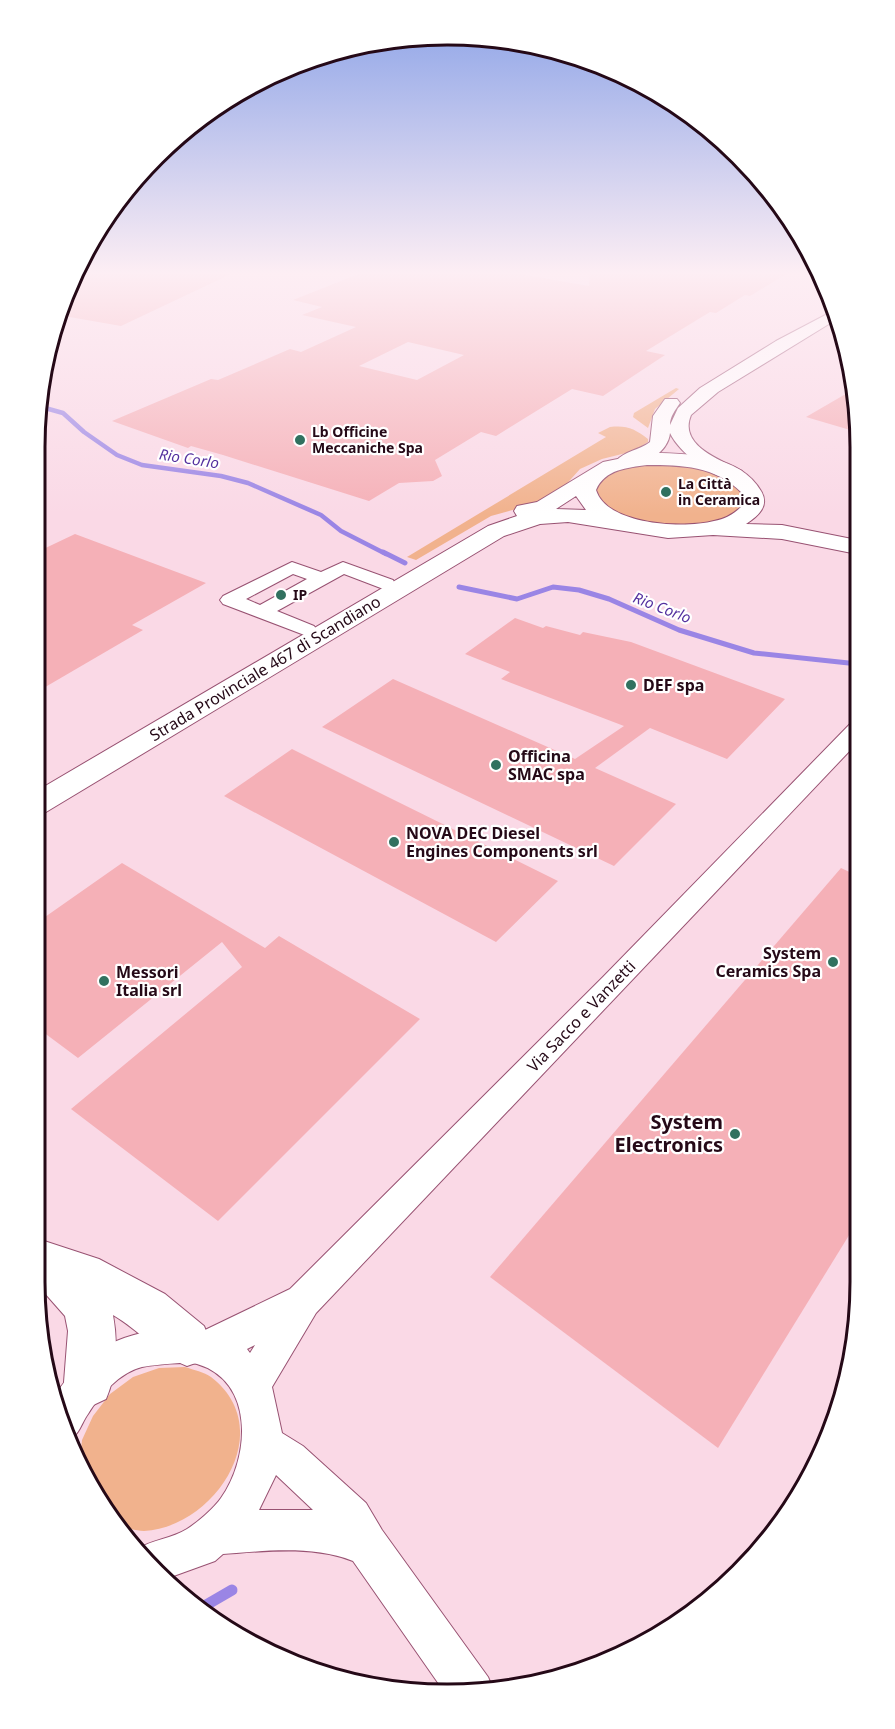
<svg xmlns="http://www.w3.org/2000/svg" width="895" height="1729" font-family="'Noto Sans',sans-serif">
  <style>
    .green { fill: #f1b28d }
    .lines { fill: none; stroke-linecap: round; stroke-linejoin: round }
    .stream-far2 { stroke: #9a85e5; stroke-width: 4.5 }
    .stream-far1 { stroke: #9a85e5; stroke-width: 5 }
    .stream { stroke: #9a85e5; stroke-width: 11 }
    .building { fill: #f5b0b7; fill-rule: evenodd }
    .minor-casing { stroke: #985272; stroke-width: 2 }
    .major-casing { stroke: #985272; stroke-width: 2 }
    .highway-casing { stroke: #985272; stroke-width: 2 }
    .minor { fill: #fff; fill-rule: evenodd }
    .major { fill: #fff; fill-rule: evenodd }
    .highway { fill: #fff; fill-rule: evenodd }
    .poi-dot { fill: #31715f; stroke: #fff; stroke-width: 2 }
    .labels { text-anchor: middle; stroke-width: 4.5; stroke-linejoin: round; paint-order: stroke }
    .far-poi-label { font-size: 14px; font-weight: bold; fill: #250917; stroke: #fff; text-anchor: start }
    .far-water-label { font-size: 15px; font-style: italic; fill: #54319f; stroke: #fff }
    .street-label { font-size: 16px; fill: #250917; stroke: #fff }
    .poi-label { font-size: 16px; font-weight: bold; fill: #250917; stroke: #fff; text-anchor: start }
    .near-poi-label { font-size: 20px; font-weight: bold; fill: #250917; stroke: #fff; text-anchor: end }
    .rim { fill: none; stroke: #250917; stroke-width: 3 }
  </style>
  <rect width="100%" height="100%" fill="#fad9e6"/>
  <g class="green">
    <polygon points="676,388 679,389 655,409 648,428 633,417 634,413"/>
    <path d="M610,427c17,-2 25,2 38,12v3l-14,9 -32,8 -22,10 -17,19 -25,15 -47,13 -75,44 -9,-3 199,-120 -8,-4z"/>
    <path d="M662,462c20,3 83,10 81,38 -1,6 -5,11 -10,15 -25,16 -90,12 -116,0 -9,-4 -17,-15 -24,-22l2,-11 26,-15z"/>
    <path d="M185,1367c9,3 19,5 26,10 68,52 5,150 -67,154 -9,0 -18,-4 -27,-6l-37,-66 2,-19 11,-24 17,-22 23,-17 26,-9z"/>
  </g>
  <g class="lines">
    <polyline class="stream-far2" points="38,406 63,413 84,432 117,455 142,465 221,476 248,483 321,515 341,531 386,554"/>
    <g class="stream-far1">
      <polyline points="383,552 405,563"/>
      <polyline points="459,587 517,599 553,587 579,590 609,599 679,630 754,653 858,664"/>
    </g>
    <polyline class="stream" points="201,1608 232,1590"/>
  </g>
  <g class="building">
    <polygon points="74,273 233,273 121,326 58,315"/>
    <path d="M361,273h153l75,13 1,-13h198l-38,23 -5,-1 -29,18 -6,-1 -64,39 19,4 -62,41 -31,-7 -76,47 -15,-4 -46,28 7,16 -9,5 -34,2 -30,18 -146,-46 -32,-9 -3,2 -76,-27 99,-42 7,1 72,-31 11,3 55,-25 -54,-12 20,-8 -29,-7zM408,342l56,13 -47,25 -58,-14z"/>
    <polygon points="856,388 857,432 806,417"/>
    <polygon points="75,534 206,583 132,625 143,630 35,693 35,553"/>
    <polygon points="515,618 543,628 546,626 580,635 583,632 631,642 785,699 727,759 650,728 595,768 676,804 614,866 322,727 393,679 575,759 624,726 501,679 510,672 465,654"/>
    <polygon points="292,749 386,796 558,881 496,942 224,796"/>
    <polygon points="122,863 265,948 279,936 420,1019 218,1221 71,1109 242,967 222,942 78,1058 35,1026 35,924"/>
    <polygon points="841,868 858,876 859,1219 718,1448 490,1277"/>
  </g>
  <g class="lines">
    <g class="minor-casing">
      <g id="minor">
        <path d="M292,562l29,10 22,-10 50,18 2,4 -2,4 -7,2 -42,-16 -67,37 37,15 3,4 -3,4 -7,2 -84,-32 -3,-4 3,-4zM293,574l14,5 -47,26 -14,-6z"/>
        <path d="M858,722v20l-542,571 -44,74 10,46 21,13 63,57 16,27 106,147 5,12 -18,5 -32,-4 -90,-129c-41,-16 -88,-10 -130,-7l-8,7 -47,17 -31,-29c15,-9 36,-11 50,-20 11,-7 27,-21 34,-31 29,-41 34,-117 -24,-134 -10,-3 -44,1 -55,3 -22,5 -43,29 -54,47 -6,8 -9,21 -18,25l-13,-24 -3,-18c28,-44 63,-64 115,-68 13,-1 24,-3 36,1l85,-41 313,-312 247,-253zM255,1345l-5,8 -3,-4zM276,1475l37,35h-54z"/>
      </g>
    </g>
    <g class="major-casing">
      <path id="major" d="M835,310l2,9 -119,73 -27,23c-13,31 30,45 51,56l3,4 -3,4c-23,6 -63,-26 -72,-46 -2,21 -31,37 -51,32l-3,-4c8,-10 24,-11 34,-19l3,-26 12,-17h12l3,4c-5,8 -10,13 -10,22l8,-17 22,-20 76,-47z"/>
    </g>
    <g class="highway-casing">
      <g id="highway">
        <path d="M647,453c37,0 93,1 114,38 9,15 -3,25 -15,33l36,1 75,15v14l-75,-15 -69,-4 -45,3 -100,-16 -28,2 -36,12 -458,276 -11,3v-23l453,-266 29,-10 -3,-5 3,-5 20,-4 66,-40zM647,465c35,0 68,1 94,27l1,14c-8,8 -17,13 -28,15 -31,8 -107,4 -118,-31 9,-21 31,-22 51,-25zM576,496l10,14 -30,-1z"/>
        <path d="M35,1238l64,21 66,35 39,32 7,17 -7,17 -17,6c-28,-11 -48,-36 -74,-51 5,27 4,59 -7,84l-17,8 -17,-8 -8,-17 4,-51 -3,-15 -30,-34z"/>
      </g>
    </g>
    <use href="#minor" class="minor"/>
    <use href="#major" class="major"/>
    <use href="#highway" class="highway"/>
  </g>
  <linearGradient id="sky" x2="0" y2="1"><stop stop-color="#89a1e7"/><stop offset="0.53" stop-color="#fdeef4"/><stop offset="1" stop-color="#fdeef4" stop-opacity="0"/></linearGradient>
  <rect width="895" height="515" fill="url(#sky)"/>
  <g class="poi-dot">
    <circle cx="300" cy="440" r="6"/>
    <circle cx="666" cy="492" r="6"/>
    <circle cx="281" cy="595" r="6"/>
    <circle cx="631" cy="685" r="6"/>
    <circle cx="496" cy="765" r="6"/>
    <circle cx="394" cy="842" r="6"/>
    <circle cx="833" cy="962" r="6"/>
    <circle cx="104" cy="981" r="6"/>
    <circle cx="735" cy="1134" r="6"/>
  </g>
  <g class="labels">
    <g class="far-poi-label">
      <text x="312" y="437">Lb Officine<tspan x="312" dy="16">Meccaniche Spa</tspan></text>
      <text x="678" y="489">La Città<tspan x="678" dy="16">in Ceramica</tspan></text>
      <text x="293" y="600">IP</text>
    </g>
    <g class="far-water-label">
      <text transform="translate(189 459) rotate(9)" y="5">Rio Corlo</text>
      <text transform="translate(662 608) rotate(21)" y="5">Rio Corlo</text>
    </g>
    <g class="street-label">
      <text transform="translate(265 668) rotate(-31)" y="6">Strada Provinciale 467 di Scandiano</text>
      <text transform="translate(581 1016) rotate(-46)" y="6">Via Sacco e Vanzetti</text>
    </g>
    <g class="poi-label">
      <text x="643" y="691">DEF spa</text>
      <text x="508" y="762">Officina<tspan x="508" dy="18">SMAC spa</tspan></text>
      <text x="406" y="839">NOVA DEC Diesel<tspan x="406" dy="18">Engines Components srl</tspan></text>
      <text x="821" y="959" text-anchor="end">System<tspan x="821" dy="18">Ceramics Spa</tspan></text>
      <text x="116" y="978">Messori<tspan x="116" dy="18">Italia srl</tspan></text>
    </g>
    <g class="near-poi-label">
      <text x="723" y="1129">System<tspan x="723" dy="23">Electronics</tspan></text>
    </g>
  </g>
  <path d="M0 0H895V1729H0ZM447 45H448A402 402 0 0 1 850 447V1282A402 402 0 0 1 448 1684H447A402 402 0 0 1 45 1282V447A402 402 0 0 1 447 45Z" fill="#fff" fill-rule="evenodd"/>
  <path class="rim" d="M447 45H448A402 402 0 0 1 850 447V1282A402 402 0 0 1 448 1684H447A402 402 0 0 1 45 1282V447A402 402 0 0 1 447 45Z"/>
</svg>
